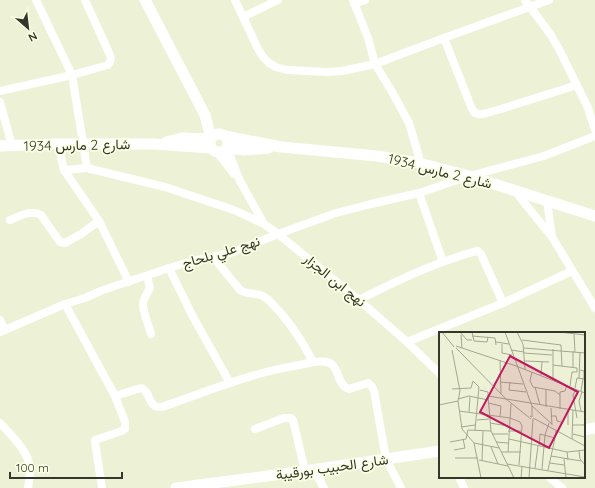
<svg xmlns="http://www.w3.org/2000/svg" width="595" height="488" font-family="Quicksand,Vazirmatn,sans-serif">
  <style>
    .lines { fill: none; stroke-linecap: round; stroke-linejoin: round }
    .street { stroke: #fff; stroke-width: 8 }
    .secondary { stroke: #fff; stroke-width: 11 }
    .labels { text-anchor: middle; stroke-width: 3.5; stroke-linejoin: round; paint-order: stroke }
    .street-label { font-size: 14px; fill: #35372c; stroke: #fbffe3 }
    .inset-road { fill: none; stroke: #a3a792; stroke-width: 1 }
    .view { fill: #c2185b; fill-opacity: 0.15; stroke: #c2185b; stroke-width: 2 }
    .inset-edge { fill: none; stroke: #35372c; stroke-width: 2 }
  </style>
  <rect width="100%" height="100%" fill="#edf2d6"/>
  <g class="lines">
    <g class="street">
      <polyline points="36,0 72,75 87,168"/>
      <polyline points="235,0 258,49 263,57 269,63 276,67 287,70 326,72 342,71 375,64 444,38 549,0"/>
      <polyline points="353,0 368,38 375,64 391,90 409,123 419,157 419,163"/>
      <polyline points="525,0 551,35 561,53 588,108 595,130"/>
      <polyline points="354,4 365,0"/>
      <polyline points="243,17 278,0"/>
      <polyline points="444,38 472,109 475,113 478,114 483,114 501,109 577,85"/>
      <polyline points="0,91 72,75 108,65 111,60 110,55 85,0"/>
      <polyline points="0,102 12,146"/>
      <polyline points="58,144 64,170 99,221 129,282"/>
      <polyline points="227,148 240,181 264,224 278,234 359,300 407,342 440,374"/>
      <polyline points="217,152 234,174"/>
      <polyline points="64,170 87,168 165,187 234,210 264,224"/>
      <polyline points="514,190 552,237 595,308"/>
      <polyline points="419,193 443,262"/>
      <polyline points="547,201 552,237"/>
      <path d="M10,220c10,-4 21,-11 31,-5l19,27 5,1 16,-9 18,-13"/>
      <path d="M213,257l27,33c7,5 15,2 23,6 7,4 11,10 16,15 14,16 25,33 34,51"/>
      <polyline points="169,268 192,315 230,383"/>
      <path d="M147,276l3,12c-3,5 -6,10 -7,15 -1,7 6,23 8,31"/>
      <path d="M359,300c31,-16 62,-31 95,-42 7,-2 16,-6 24,-7l3,3 22,49"/>
      <polyline points="65,304 115,396 125,422 125,429 122,431 95,440 95,442 102,488"/>
      <polyline points="0,320 5,330"/>
      <polyline points="0,332 65,304 85,298 103,290 169,268 196,260 213,257 233,252 278,234 336,213 371,204 419,193 469,176 544,156 595,136"/>
      <polyline points="407,342 503,303 572,271"/>
      <path d="M115,396l26,-8c9,3 7,15 14,18 1,1 6,1 7,1 35,-12 69,-26 104,-35 11,-3 23,-5 34,-7 8,-2 19,-5 27,-3 13,3 9,23 22,27l19,-6c3,2 5,5 6,8l12,68 15,29"/>
      <path d="M0,423c11,12 30,30 30,46 0,6 -1,13 -2,19"/>
      <polyline points="255,429 284,418 291,418 293,420 305,471"/>
      <polyline points="314,470 324,488"/>
      <polyline points="459,477 464,488"/>
      <polyline points="549,477 562,488"/>
    </g>
    <g class="secondary">
      <polyline points="145,0 205,115 211,138"/>
      <circle cx="219" cy="143" r="9"/>
      <polyline points="225,136 281,147 377,156 419,163 469,176 595,216"/>
      <polyline points="166,142 182,138 211,139"/>
      <polyline points="0,146 58,144 154,144 211,148"/>
      <polyline points="227,148 244,150 269,148"/>
      <polyline points="584,430 595,428"/>
      <polyline points="176,488 305,471 440,451"/>
    </g>
  </g>
  <g class="labels">
    <g class="street-label">
      <text transform="translate(77 145) rotate(-1)" y="5">شارع 2 مارس 1934</text>
      <text transform="translate(440 171) rotate(14)" y="5">شارع 2 مارس 1934</text>
      <text transform="translate(221 252) rotate(-17)" y="5">نهج علي بلحاج</text>
      <text transform="translate(335 280) rotate(39)" y="5">نهج ابن الجزار</text>
      <text transform="translate(332 467) rotate(-8)" y="5">شارع الحبيب بورقيبة</text>
    </g>
  </g>
  <g transform="translate(439 332)">
    <rect width="146" height="146" fill="#edf2d6"/>
    <path class="inset-road" d="M3,0l12,15M21,0l7,8h5M33,0l2,9 13,1 1,-5M66,0l27,74v11l-2,-1M78,0l6,12 2,25M120,0l26,3M135,2l1,18M22,3l1,13M33,4l23,2 1,7M83,8l39,5 1,21M57,10l13,2M63,12v9l10,2M17,14l60,20 69,27M17,16l50,51 25,20M85,16l61,5M114,17v30M13,18l8,41 -2,10 4,28 12,14 7,35M72,18l13,2M85,21l28,2M61,28l1,34M86,29l24,1M114,33l24,3v4h-5l-2,14M134,35v-16M141,38l4,1v8M93,40l-2,9 3,6 22,4 5,4M102,43l1,-13M140,46l1,-26M61,50l23,2M71,50l-1,8 17,2M96,55l5,18M136,56l2,-10 8,1M13,57l19,-1 2,-7 6,6 -4,43M137,57l-3,6 4,23M41,58l8,2v4M142,59l2,-12M19,67l11,-3 19,4M49,71l13,3 -1,10M0,73l19,-4M93,74l20,18M107,75v-17M112,76l1,17M121,77v-17l5,-1 2,-6M20,79l51,7 10,4 2,4 -3,39M142,79l-2,-10 3,-9M30,80l1,-15M112,84h5l1,5 4,1M94,86l52,28M38,88l12,-1M51,91l18,3M129,93v-15M134,93h11l1,-3M22,95l14,-2M69,99h14M53,102h16M134,102l12,3M70,107l58,13 1,8M133,107l1,-29M11,110l16,-3 2,-9 23,1M57,110l12,1M35,111l25,5M100,114l1,-12 15,4 1,-8M52,115l7,17M15,118l11,-2 -2,-9M140,119l1,8 5,6M62,120h20M69,120l3,-48M128,120l18,-2M112,124l30,5M16,126h23M125,127l2,19M40,128l29,6M43,129l1,-30M111,131l14,2M68,132l78,13M96,136l3,-22M103,137l3,-34 4,-12M109,138l7,-32M75,146l-23,-47 -3,-35 97,16M82,146l1,-12M90,146l4,-59"/>
    <path class="view" d="M71,24l68,36 -29,56 -69,-36z"/>
    <rect width="146" height="146" class="inset-edge"/>
  </g>
  <g transform="translate(28 28) rotate(152)" stroke="#fbffe3" stroke-width="3" paint-order="stroke">
  <path d="M0-3L7 15L0 10L-7 15Z" fill="#35372c"/>
  <text y="-6" font-size="11" font-weight="bold" text-anchor="middle" fill="#35372c">N</text>
  </g>
  <path d="M10 472v6h112v-6" fill="none" stroke="#35372c" stroke-width="2"/>
  <text x="16" y="472" font-size="12" fill="#35372c" stroke="#fbffe3" stroke-width="3" paint-order="stroke">100 m</text>
</svg>
